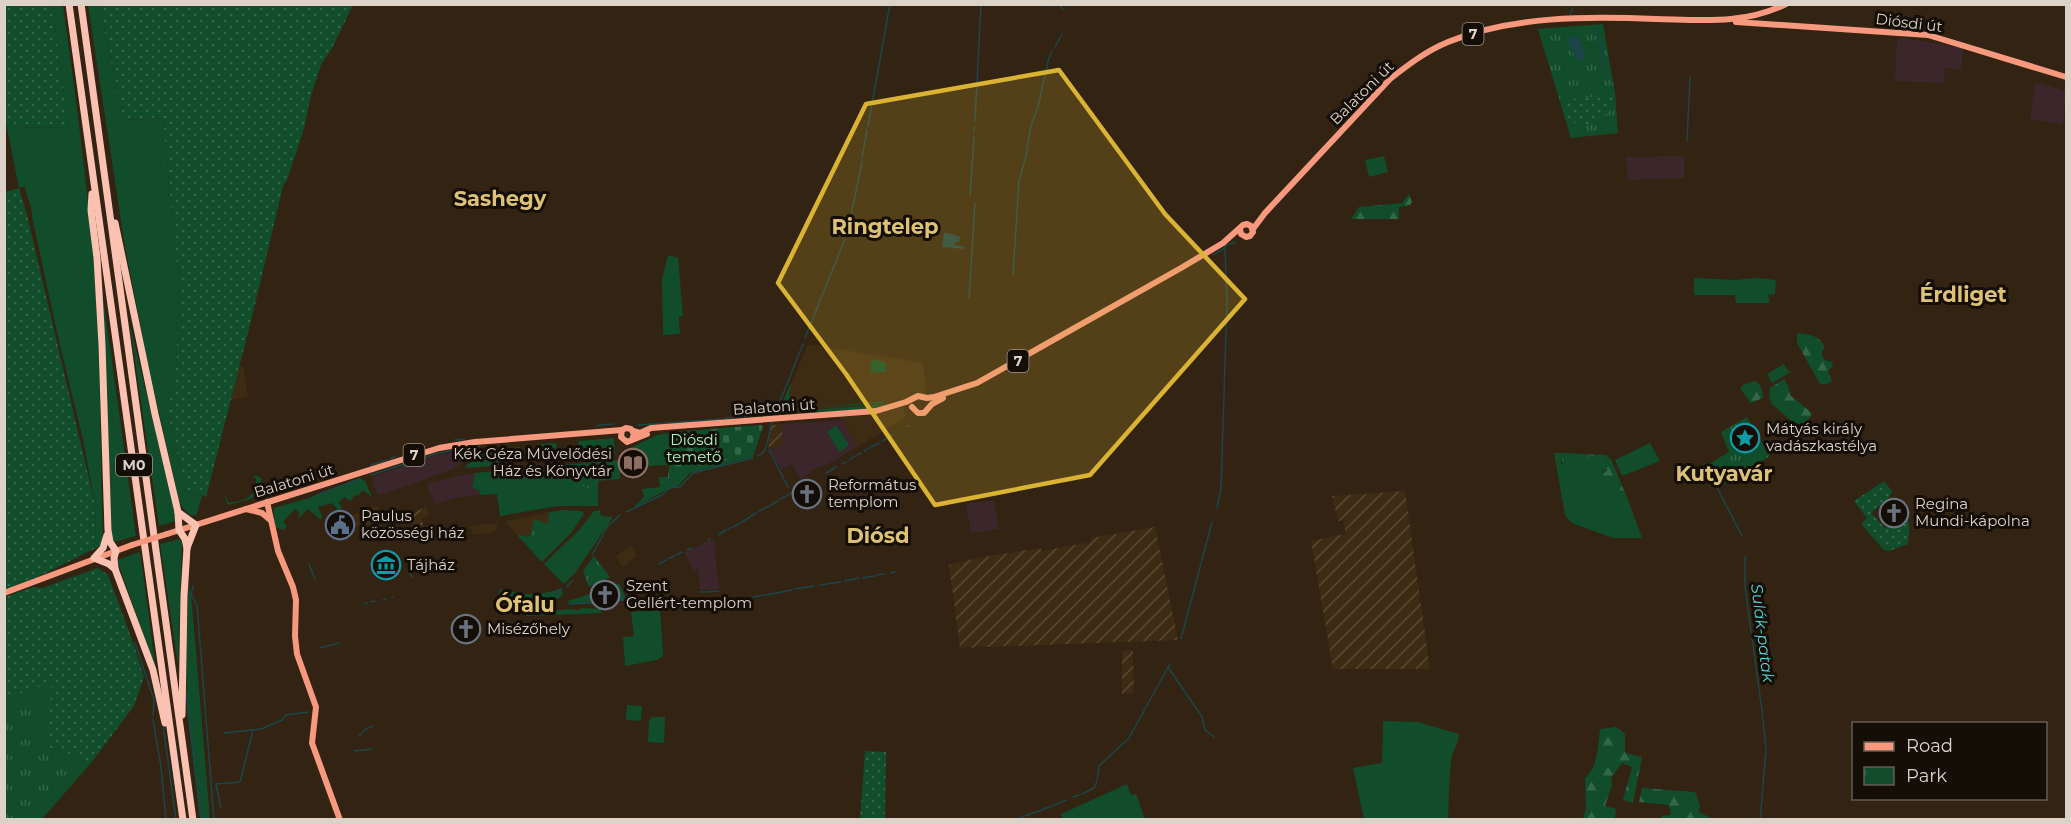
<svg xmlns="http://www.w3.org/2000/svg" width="2071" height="824" font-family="Montserrat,sans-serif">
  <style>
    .built { fill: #3e2b14 }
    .industrial { fill: url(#industrial-furrows) }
    .education { fill: #3b272b }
    .grass { fill: #114d2b }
    .forest { fill: url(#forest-firs) }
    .cemetery { fill: url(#cemetery-stones) }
    .park { fill: url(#park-tufts) }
    .garden { fill: url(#garden-dots) }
    .water { fill: #1c4549 }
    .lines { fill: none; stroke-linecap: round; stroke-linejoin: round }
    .stream { stroke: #1c4549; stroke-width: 1.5 }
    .major { stroke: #f6997e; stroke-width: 6 }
    .highway { stroke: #fbc2b2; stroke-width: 7 }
    .major-bridge { stroke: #f6997e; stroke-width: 6 }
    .marked { fill: #dab333; fill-opacity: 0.2; stroke: #dab333; stroke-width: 4.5; stroke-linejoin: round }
    .labels { text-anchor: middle; stroke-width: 6; stroke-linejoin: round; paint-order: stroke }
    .shield { fill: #140e07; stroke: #a0978e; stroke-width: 1.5 }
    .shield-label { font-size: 14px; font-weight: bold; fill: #dcd2c8 }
    .street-label { font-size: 15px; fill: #dcd2c8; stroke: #140e07 }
    .poi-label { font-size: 15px; fill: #dcd2c8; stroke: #140e07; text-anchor: start }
    .park-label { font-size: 15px; fill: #a5fabf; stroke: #140e07 }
    .water-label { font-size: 16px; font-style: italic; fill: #53dae5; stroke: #140e07 }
    .district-label { font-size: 21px; font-weight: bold; fill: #ddc276; stroke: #140e07 }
  </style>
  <defs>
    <pattern id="industrial-furrows" width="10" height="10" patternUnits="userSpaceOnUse" patternTransform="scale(1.5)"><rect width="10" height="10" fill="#3e2b14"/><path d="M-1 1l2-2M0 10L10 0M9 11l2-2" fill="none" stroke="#594935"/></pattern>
    <pattern id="forest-firs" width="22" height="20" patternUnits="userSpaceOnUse" patternTransform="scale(1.5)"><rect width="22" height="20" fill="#114d2b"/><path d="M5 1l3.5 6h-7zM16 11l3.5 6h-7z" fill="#336648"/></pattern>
    <pattern id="cemetery-stones" width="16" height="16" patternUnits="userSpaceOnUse" patternTransform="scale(1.5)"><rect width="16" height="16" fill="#114d2b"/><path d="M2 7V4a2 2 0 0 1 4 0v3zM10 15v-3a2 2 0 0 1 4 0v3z" fill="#336648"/></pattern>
    <pattern id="park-tufts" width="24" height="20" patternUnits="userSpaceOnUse" patternTransform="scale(1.5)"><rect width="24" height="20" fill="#114d2b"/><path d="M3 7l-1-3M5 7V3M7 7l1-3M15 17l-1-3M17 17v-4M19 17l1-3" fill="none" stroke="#336648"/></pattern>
    <pattern id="garden-dots" width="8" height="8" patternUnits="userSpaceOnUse" patternTransform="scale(1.5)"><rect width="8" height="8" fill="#114d2b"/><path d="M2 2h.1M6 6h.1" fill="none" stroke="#336648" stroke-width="1.8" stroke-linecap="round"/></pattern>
  </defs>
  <rect width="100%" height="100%" fill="#322312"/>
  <g class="built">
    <polygon points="808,344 923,363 926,395 904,403 905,418 857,447 842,420 830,411 779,412"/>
    <polygon points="243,366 248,397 230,400 239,367"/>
    <polygon points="378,506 382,516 377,518 379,524 333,530 327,524"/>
    <polygon points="549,512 549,525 535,520 530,537 517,535 507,523 507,521"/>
    <polygon points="497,523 497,528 494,532 473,535 469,526"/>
    <polygon points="632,546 637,556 623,567 615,556"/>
  </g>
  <g class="industrial">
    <polygon points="782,424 782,447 769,449 768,437 772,425"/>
    <polygon points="1405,491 1430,669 1333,669 1311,541 1346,534 1343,520 1338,521 1332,496"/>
    <polygon points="426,507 429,514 421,519 426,531 417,534 409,514"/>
    <polygon points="1155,527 1178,640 960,648 949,565 977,558 1040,548 1042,551 1091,542 1091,538"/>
    <polygon points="1133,650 1134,694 1122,694 1122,651"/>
  </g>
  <g class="education">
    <polygon points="1897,37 1963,48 1961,70 1945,68 1943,83 1895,81"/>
    <polygon points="2035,82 2066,91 2063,124 2030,119"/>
    <polygon points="1684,156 1684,178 1628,180 1626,157"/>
    <polygon points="842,420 857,447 830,463 813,470 801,480 791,464 781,470 769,449 782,446 782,424"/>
    <polygon points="480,448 480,451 453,469 381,495 377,494 372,477 433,456"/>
    <polygon points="475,473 472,488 479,490 480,495 459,497 435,504 427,484 456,476"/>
    <polygon points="994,500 999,529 971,533 966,504"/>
    <polygon points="711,540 714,542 719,589 700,590 698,569 694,570 684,553"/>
  </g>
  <g class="grass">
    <path d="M52,5h11c12,87 24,174 31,262 7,91 6,182 9,273l-1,5 -6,3 -1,-44 -13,-69 -23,-94 -27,-124c1,-11 -6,-19 -7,-31l-6,2 -12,-60 61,-1z"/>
    <polygon points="88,5 102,5 105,32 123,120 163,118 177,267 182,283 179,292 176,369 167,409 186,491 202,496 196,516 188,514 180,504 150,374 125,247"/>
    <polygon points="1384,156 1388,172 1369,177 1365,160"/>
    <polygon points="668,255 678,258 683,316 679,317 680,334 663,335 662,279"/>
    <polygon points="1694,278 1736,280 1756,278 1776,280 1775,294 1768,295 1770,303 1736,303 1735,295 1694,295"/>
    <polygon points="102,290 136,536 114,542 112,537"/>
    <polygon points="129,320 175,513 176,521 159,526"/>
    <polygon points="877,360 886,363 887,372 871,373 870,361"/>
    <polygon points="1784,364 1789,372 1798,368 1772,383 1767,374"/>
    <polygon points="883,401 883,403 806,409"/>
    <polygon points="888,404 873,409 808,413 799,411"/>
    <polygon points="836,425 849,445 840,452 827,432"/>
    <polygon points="674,432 669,465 645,466 644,454 626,455 626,450 657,435"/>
    <polygon points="614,438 615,454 580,456 578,441"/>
    <polygon points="1650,443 1660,461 1622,476 1615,460"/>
    <polygon points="520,447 521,458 500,460 499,449"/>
    <polygon points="1554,453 1561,453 1561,465 1575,458 1582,460 1591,455 1604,458 1605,455 1609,456 1601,472 1607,469 1608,472 1598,479 1597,483 1603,486 1611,498 1628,500 1642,538 1613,538 1572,523 1565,515"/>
    <path d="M754,454l-1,3 -63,16 -13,14c-8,0 -32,15 -41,20l-1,-1 9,-9 -2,-8 18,-2 -1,-10h9v5h5l17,-14z"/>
    <polygon points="618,460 620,462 620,479 598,481 598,506 558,506 500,516 497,494 480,495 479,490 472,488 475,473"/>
    <path d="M256,475l5,3v7h-3l-1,7 -6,7 -23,6 -5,-13 6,11c9,-2 23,-2 25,-15h2v-10h-3z"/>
    <polygon points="359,478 365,481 372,497 363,490 358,496 355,495 350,501 344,497 338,503 342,507 340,510 338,510 332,503 318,507 322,516 321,520 308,509 299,518 298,515 300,513 295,509 283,522 287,526 284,530 274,527 274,508 309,498"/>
    <polygon points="564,510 582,511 584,514 571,533 542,562 517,535 530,537 534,519 548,524 549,512"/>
    <polygon points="600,510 601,516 613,517 575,573 564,584 544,564 579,530 594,511"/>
    <polygon points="180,539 182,541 178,665 160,544"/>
    <polygon points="140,552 156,670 117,560"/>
    <polygon points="189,580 192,605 210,819 200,819 187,709 186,644"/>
    <path d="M561,588l2,5 -2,4c-19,10 -42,0 -62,-3l1,-5c19,5 42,8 61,-1z"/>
    <polygon points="600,607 602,613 526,616 526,612 542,609 543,610 564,610 564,609 579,610 583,608 599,609"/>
    <polygon points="660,610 663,656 657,660 625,666 623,637 634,636 631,612"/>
    <polygon points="53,681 46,746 91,763 42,819 5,819 4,699"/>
    <polygon points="627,705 642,706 641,721 626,720"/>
    <polygon points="652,717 665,717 664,743 648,742 649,721"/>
    <path d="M1383,721l35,1 41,12c0,10 -7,16 -8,27 -2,19 -2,39 -3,58h-84l-11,-51 29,-5z"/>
    <polygon points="1127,784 1131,795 1136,794 1145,819 1063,819 1061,814"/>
  </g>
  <g class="forest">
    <polygon points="1409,194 1412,202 1410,205 1399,207 1399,219 1351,219 1359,207 1402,203"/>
    <path d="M1797,333c11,1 22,2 28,14 -6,8 -3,13 7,15l1,4 -5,5 4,10 -5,3h-7l-23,-41z"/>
    <path d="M1784,379l5,9 1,7 22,18c-3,8 -7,11 -16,12l-24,-21 -3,-7 1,-9z"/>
    <path d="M1755,381c6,3 8,10 8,17l-12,5 -11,-15 5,-4z"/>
    <polygon points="792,384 789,392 791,404 790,408 785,411 781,406 790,385"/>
    <polygon points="1561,453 1562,453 1605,455 1603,460 1591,455 1585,461 1575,458 1566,468 1563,468"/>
    <polygon points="1610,457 1628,500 1611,498 1605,493 1603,486 1597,483 1598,479 1608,470 1606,469 1598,472 1596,467 1605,463"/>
    <path d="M1616,727l9,7v19l17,4 -9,46 -10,-3 9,-33 -10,-4 -11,15 1,7 -7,21 11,3 -1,9 -32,1 3,-11 -1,-30c13,-10 13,-34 15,-49z"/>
    <polygon points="1642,788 1695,792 1700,805 1699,812 1713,819 1661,819 1662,816 1670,815 1671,810 1668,805 1639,802"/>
  </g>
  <polygon class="cemetery" points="761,425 763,427 754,454 690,468 673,482 667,483 674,432"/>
  <g class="park">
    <polygon points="1603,24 1615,93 1618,133 1571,138 1538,29"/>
    <polygon points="1747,417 1770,456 1718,488 1707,465 1729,452 1721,432"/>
    <polygon points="556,443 557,456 542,457 541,444"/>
    <polygon points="497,449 499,462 492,463 492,466 466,468 467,465 488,450"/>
    <polygon points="584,480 597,481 595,494 580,483"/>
    <polygon points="533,525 549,530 546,540 531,535"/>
    <polygon points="594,556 610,577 589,587 583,571"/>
    <polygon points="619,583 627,600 597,603 596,591"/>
    <polygon points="593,593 592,597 594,602 569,604 568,601"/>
    <polygon points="39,699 36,747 85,765 36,819 5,819 5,707"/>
  </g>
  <g class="garden">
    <polygon points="4,5 52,5 68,127 7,128 4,114"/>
    <polygon points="102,5 353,5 332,48 321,65 310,99 304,129 287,180 283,186 252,317 206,497 186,491 167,409 176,369 179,292 182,283 177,267 163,118 123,120 105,32"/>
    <polygon points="1613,95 1614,108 1596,121 1580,128 1578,122 1568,124 1561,100"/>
    <polygon points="19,188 27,215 95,504 96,548 36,578 4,590 4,192"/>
    <path d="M1884,481l8,10 -3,7 -18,15 14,15 19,-15c8,9 5,19 4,31l-19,7 -5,-1 -23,-26 6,-6 -13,-17z"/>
    <polygon points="98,568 108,575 134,645 144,677 134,706 91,763 46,746 52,682 5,699 4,597 33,587 42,588"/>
    <polygon points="865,751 886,752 885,819 860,819"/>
  </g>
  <g class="water">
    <path d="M1574,35c6,3 11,17 11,23l-3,3 -6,-2 -8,-17 2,-4z"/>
    <polygon points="944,233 949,233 960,237 959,242 955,242 955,245 965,247 964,249 942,247"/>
  </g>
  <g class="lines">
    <g class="stream">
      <polyline points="1037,4 1054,6"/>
      <polyline points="1059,4 1063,10"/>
      <polyline points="1570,16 1573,8"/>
      <polyline points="1594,27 1600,43 1605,67"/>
      <polyline points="1055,47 1062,34"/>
      <polyline points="1606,72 1608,78"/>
      <polyline points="975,121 981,4"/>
      <polyline points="868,126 890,4"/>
      <polyline points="974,132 974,127"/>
      <polyline points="1687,141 1690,77"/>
      <polyline points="862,158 867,130"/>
      <polyline points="970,196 974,137"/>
      <polyline points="847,235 862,162"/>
      <polyline points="1213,255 1225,248"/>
      <polyline points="1013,275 1019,181 1026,156 1031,125 1038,107 1048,61 1052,51"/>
      <polyline points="969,298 975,203"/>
      <polyline points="805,338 845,239"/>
      <polyline points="775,414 803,344"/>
      <polyline points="725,418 768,414"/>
      <polyline points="638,425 721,419"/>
      <polyline points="907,426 909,426"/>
      <polyline points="596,427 599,425 613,424"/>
      <polyline points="891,436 892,435"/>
      <polyline points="887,438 889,437"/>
      <polyline points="455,440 464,439"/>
      <polyline points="882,441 886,439"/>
      <polyline points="871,447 879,443"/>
      <polyline points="868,449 869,448"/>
      <polyline points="769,450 788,487"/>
      <polyline points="864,451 866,450"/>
      <polyline points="857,455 861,453"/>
      <path d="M758,456c11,-4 10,-22 14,-34"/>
      <polyline points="391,458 395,457"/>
      <polyline points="849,460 855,456"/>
      <polyline points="842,464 846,462"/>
      <polyline points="1705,464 1742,536"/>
      <polyline points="371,465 387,460"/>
      <polyline points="831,470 836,467"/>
      <polyline points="1708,470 1718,465"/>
      <polyline points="826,473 830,471"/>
      <polyline points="371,475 438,453 480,446"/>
      <polyline points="793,492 794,491"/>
      <polyline points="317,495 360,479"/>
      <polyline points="785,497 791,493"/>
      <polyline points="782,498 784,497"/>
      <polyline points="779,500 780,499"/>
      <polyline points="771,505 778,501"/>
      <polyline points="1217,508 1221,488 1227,301 1225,246 1235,242"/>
      <polyline points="759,511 769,506"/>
      <polyline points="626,512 662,495 670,488 680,487 693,473 753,458"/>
      <polyline points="742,522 756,513"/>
      <polyline points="733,527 740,523"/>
      <polyline points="728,530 731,527"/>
      <polyline points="718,535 726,530"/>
      <polyline points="708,540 710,539"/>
      <polyline points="687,550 692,548"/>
      <polyline points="592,555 607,527 620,515"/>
      <polyline points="676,555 682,552"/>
      <polyline points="1745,557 1745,587 1762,711"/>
      <polyline points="668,559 674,556"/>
      <polyline points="309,564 315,579"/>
      <polyline points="659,564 666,560"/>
      <polyline points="891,573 895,572"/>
      <polyline points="410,574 413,577"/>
      <polyline points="876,575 884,574"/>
      <polyline points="863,578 874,576"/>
      <polyline points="845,581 859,578"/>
      <polyline points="820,585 841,582"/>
      <polyline points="567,586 573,580"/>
      <polyline points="795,589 814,586"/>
      <polyline points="700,592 703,592"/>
      <polyline points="705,592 719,591"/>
      <polyline points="191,594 197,605 214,820"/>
      <polyline points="553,595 562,589"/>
      <polyline points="766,595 792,590"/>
      <polyline points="191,596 193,586"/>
      <polyline points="392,597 393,597"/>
      <polyline points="753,597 764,595"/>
      <polyline points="383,600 386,599"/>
      <polyline points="706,600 722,601"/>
      <polyline points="738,600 748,598"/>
      <polyline points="730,601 737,600"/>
      <polyline points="371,602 375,601"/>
      <polyline points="597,602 624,600 626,597"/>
      <polyline points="365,604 367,603"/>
      <polyline points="569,604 594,603"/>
      <polyline points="1181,639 1212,522"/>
      <polyline points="135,643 154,700 153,716"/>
      <polyline points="320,648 339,643"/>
      <polyline points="1168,667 1202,717 1205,730 1214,737"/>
      <polyline points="186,692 201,820"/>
      <polyline points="1762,713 1763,718"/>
      <polyline points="153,719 161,767 166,820"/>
      <polyline points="1763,720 1766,748"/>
      <polyline points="163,725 176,820"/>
      <polyline points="224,733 261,729 282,720 286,715 308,712"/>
      <polyline points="359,736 366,729 373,726"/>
      <polyline points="354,751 372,749"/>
      <polyline points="1763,784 1766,750"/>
      <polyline points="1082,794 1094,788 1097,781 1099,766 1129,738 1170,664"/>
      <polyline points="1073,797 1079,795"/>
      <polyline points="1054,805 1066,800"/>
      <polyline points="221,808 216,784 240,782 253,730"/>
      <polyline points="1025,816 1052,806"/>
      <polyline points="1020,818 1023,816"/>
      <polyline points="1014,820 1018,818"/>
      <polyline points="1760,820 1763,786"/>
    </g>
    <g class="major">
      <polyline points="1736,22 1928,35 2066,77"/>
      <path d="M1253,229l12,-16 125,-134c18,-14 36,-28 58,-37 63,-26 140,-26 208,-23 45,1 88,6 130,-15"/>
      <polyline points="912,407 918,413 924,413 932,404 943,398"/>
      <polyline points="633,431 640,433 651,428 876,411 906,402 918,396 927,398 934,397 977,383 1181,268 1223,243 1243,225 1247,224 1251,226 1253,232 1250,236 1246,237 1241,234 1240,229"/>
      <polyline points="632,440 634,434 631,429 626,428 622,430 621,437 627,442 647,434"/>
      <polyline points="267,502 278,551 293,587 296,600 295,636 297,654 316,707 312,743 340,820"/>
      <polyline points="246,509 262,513 269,519"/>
      <polyline points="167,534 439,448 475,442 622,430"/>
      <polyline points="4,593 132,545"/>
    </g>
    <g class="highway">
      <polyline points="69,4 183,820"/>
      <polyline points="81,4 193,820"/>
      <polyline points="92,194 91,210 97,258 102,345 108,530 110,542 116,551 114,558 115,569 153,670 165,723"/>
      <polyline points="115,223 155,414 178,512 179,530 185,539 187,548"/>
      <polyline points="178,512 196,525 187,548 184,596 182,715"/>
      <polyline points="107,535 103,548 94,558 109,564 115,569"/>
    </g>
    <polyline class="major-bridge" points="132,545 167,534"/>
  </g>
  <path class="marked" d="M1059,70l106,144 80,85 -155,176 -155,30 -89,-131 -68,-91 88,-179z"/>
  <defs>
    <g id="sight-ring" transform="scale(1.5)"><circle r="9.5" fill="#140e07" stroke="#0f9aa8" stroke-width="1.5"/><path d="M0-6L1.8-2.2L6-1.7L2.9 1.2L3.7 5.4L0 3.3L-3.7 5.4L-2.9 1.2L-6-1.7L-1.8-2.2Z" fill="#0f9aa8"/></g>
    <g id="library-ring" transform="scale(1.5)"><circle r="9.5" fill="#140e07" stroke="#8d6e63" stroke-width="1.5"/><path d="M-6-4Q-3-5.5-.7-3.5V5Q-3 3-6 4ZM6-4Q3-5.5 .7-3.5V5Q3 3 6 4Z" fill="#8d6e63"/></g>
    <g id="church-ring" transform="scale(1.5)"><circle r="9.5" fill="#140e07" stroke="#6b7280" stroke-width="1.5"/><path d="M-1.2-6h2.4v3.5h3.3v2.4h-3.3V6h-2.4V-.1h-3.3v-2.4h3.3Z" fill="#6b7280"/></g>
    <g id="civic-ring" transform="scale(1.5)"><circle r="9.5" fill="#140e07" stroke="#5c6f8a" stroke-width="1.5"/><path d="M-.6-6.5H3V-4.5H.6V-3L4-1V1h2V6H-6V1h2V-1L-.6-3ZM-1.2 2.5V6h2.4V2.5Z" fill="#5c6f8a"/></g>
    <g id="museum-ring" transform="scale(1.5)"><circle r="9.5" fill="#140e07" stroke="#0f9aa8" stroke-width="1.5"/><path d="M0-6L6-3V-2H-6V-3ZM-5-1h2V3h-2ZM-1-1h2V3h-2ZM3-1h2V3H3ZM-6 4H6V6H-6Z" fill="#0f9aa8"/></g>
  </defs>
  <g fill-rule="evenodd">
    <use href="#sight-ring" x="1745" y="438"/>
    <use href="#library-ring" x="633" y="463"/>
    <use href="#church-ring" x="807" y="494"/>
    <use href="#church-ring" x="1894" y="513"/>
    <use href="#civic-ring" x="340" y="525"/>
    <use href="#museum-ring" x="386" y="565"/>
    <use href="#church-ring" x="605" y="595"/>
    <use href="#church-ring" x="466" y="629"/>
  </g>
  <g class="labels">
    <g class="shield">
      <rect x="1462.5" y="23" width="21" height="22" rx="4.5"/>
      <rect x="1007.5" y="350" width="21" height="22" rx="4.5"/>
      <rect x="403.5" y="444" width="21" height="22" rx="4.5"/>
      <rect x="116" y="454" width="36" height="22" rx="4.5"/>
    </g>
    <g class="shield-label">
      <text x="1473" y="39">7</text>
      <text x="1018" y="366">7</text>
      <text x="414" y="460">7</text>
      <text x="134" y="470">M0</text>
    </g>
    <g class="street-label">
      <text transform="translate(1909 23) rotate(7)" y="5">Diósdi út</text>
      <text transform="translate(1362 93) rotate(-45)" y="5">Balatoni út</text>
      <text transform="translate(774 407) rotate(-4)" y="5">Balatoni út</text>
      <text transform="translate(294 481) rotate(-17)" y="5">Balatoni út</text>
    </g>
    <g class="poi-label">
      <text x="1766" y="434">Mátyás király<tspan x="1766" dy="17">vadászkastélya</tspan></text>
      <text x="612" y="459" text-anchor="end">Kék Géza Művelődési<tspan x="612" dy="17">Ház és Könyvtár</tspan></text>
      <text x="828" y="490">Református<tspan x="828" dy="17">templom</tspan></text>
      <text x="1915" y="509">Regina<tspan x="1915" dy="17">Mundi-kápolna</tspan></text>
      <text x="361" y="521">Paulus<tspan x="361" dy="17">közösségi ház</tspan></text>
      <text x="407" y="570">Tájház</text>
      <text x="626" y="591">Szent<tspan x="626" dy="17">Gellért-templom</tspan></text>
      <text x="487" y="634">Misézőhely</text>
    </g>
    <g class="park-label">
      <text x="694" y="445">Diósdi<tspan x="694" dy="17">temető</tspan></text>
    </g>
    <g class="water-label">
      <text transform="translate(1763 633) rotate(83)" y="6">Sulák-patak</text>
    </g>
    <g class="district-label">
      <text x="500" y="206">Sashegy</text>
      <text x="885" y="234">Ringtelep</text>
      <text x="1963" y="302">Érdliget</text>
      <text x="1724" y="481">Kutyavár</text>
      <text x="878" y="543">Diósd</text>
      <text x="525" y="612">Ófalu</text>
    </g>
  </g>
  <rect width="2071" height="824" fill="none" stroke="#dcd2c8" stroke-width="12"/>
  <rect x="1852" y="722" width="195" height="78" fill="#140e07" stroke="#645c54" stroke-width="1.5"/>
  <rect x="1864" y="742" width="30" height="9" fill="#f6997e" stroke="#645c54" stroke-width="1.5"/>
  <text x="1906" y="752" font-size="18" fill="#dcd2c8">Road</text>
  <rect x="1864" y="767" width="30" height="18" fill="url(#park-tufts)" stroke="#645c54" stroke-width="1.5"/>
  <text x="1906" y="782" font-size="18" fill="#dcd2c8">Park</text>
</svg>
